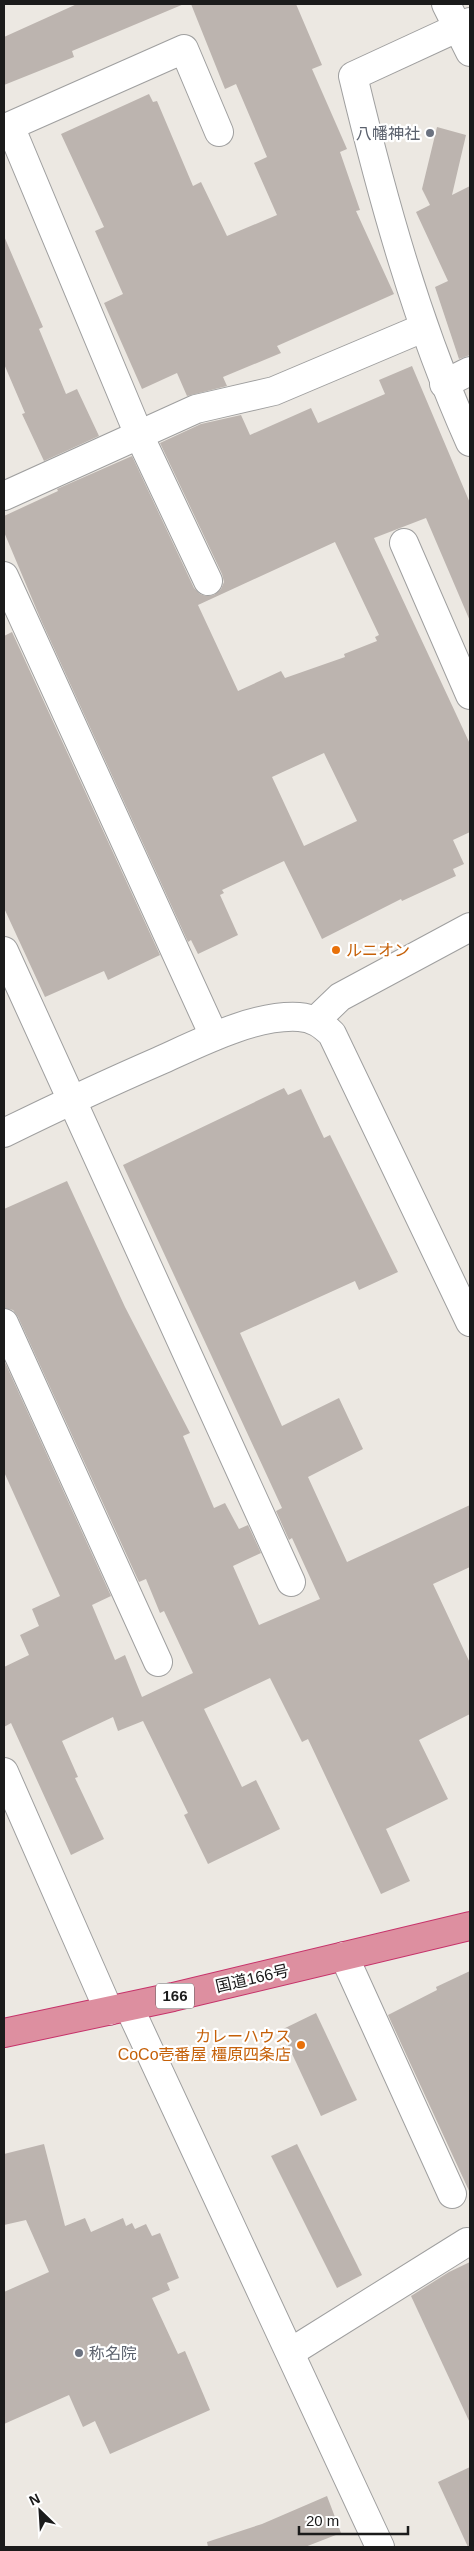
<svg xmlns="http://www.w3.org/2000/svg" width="474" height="2551" font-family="Helvetica,'Noto Sans JP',sans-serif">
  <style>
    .building { fill: #bcb4af; fill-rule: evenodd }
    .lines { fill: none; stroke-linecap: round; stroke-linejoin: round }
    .minor-casing { stroke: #9f9f9f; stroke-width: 30 }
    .highway-casing { stroke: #c6336a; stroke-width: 30 }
    .minor { stroke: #fff; stroke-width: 28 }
    .highway { stroke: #dd8fa0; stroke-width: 28 }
    .worship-dot { fill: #6b7280; stroke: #fff; stroke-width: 2 }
    .food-dot { fill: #e8710a; stroke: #fff; stroke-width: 2 }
    .labels { text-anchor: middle; stroke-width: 4.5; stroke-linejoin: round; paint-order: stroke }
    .shield { fill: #fff; stroke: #5f5f5f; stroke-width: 1 }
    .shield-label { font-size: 15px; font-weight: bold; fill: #1b1b1b }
    .worship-label { font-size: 16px; fill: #5b616d; stroke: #fff; text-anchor: end }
    .food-label { font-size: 16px; fill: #c56008; stroke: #fff; text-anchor: start }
    .street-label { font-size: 16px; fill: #1b1b1b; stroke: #fff }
  </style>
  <rect width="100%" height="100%" fill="#ece8e2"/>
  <g class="building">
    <polygon points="77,4 184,4 72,51 74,57 4,85 4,37"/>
    <polygon points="191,4 296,4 322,65 312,69 347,149 340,152 360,210 356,211 394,294 277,346 281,353 223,377 227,386 187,396 177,373 142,389 104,303 123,294 95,231 104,227 61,134 149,94 153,102 157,101 193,186 201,182 227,236 277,215 254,163 267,157 236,84 225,89"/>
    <polygon points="437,127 466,135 452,195 470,186 470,355 459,359 435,287 448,281 416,212 430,205 422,189"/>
    <polygon points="4,236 43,327 39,329 66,394 77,389 99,436 44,461 22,414 25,413 4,364"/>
    <path d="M412,366l58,137v118l-44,-103 -52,20 96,206v88l-17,8 11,24 -11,5 3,7 -54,25 -1,-2 -79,40 -38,-78 -62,29 2,3 -4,2 18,40 -40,19 -7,-14 -3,2 -147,-322 -37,-88v-16l54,-25 -1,-2 75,-33 62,132 6,6 6,2 8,-1 7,-6 3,-7 -2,-8 -62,-131 41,-19 40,-9 9,20 61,-27 7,15 67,-29 -6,-14zM335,542l44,93 -4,2 2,4 -33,13 1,3 -60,21 -4,-7 -43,20 -40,-86zM324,753l33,68 -53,25 -32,-69z"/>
    <polygon points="12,632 160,955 108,980 104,971 45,997 4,908 4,636"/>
    <polygon points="284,1088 288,1095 301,1089 324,1138 330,1135 398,1272 359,1290 355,1281 240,1333 282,1426 339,1398 363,1449 308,1477 347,1562 470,1505 470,1567 433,1584 470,1663 470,1714 419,1740 448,1799 386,1829 410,1881 381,1894 308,1739 302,1742 270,1678 204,1709 242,1787 256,1780 280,1829 208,1864 184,1815 188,1813 143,1721 118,1731 113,1717 62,1741 78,1777 75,1778 104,1839 71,1855 11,1723 4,1727 4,1667 29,1655 20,1635 39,1626 32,1609 60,1596 4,1472 4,1360 111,1596 92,1605 115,1660 125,1655 142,1697 193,1673 164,1611 160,1613 146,1579 139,1582 18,1317 13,1310 4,1308 4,1209 67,1181 125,1307 190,1433 183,1436 214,1508 225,1503 239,1529 248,1525 261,1553 233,1566 259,1625 320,1599 292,1538 289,1540 276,1511 282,1508 123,1165"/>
    <polygon points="470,1971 470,2193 388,2015 437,1990 436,1987"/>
    <polygon points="316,2013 357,2100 321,2116 281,2030"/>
    <polygon points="44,2144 65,2226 85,2218 91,2232 123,2218 126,2226 132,2223 135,2229 146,2224 152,2236 160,2233 179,2278 167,2283 170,2290 152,2298 178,2354 185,2351 210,2410 110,2454 95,2421 83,2427 69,2395 4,2424 4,2292 49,2272 26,2220 4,2225 4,2154"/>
    <polygon points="297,2144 362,2275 337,2288 271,2156"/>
    <polygon points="470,2262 470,2423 411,2296 449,2272"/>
    <polygon points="470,2467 470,2547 468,2547 438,2482"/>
    <polygon points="327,2496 341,2533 305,2547 208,2547 207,2542 262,2524"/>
  </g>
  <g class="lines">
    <g class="minor-casing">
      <g id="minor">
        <polyline points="446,4 470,52"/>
        <path d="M470,22l-117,54c30,125 64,248 117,366"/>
        <polyline points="444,384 470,371"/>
        <polyline points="4,496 196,409 274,391 423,328"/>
        <polyline points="404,543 470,695"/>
        <polyline points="4,576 214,1036"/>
        <polyline points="208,581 139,435 10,126 184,49 219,132"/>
        <polyline points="4,951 291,1582"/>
        <polyline points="316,1020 340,997 470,927"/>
        <path d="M4,1133c51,-25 102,-49 155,-72 40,-18 96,-47 140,-44 14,1 23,7 33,17l138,288"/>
        <polyline points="4,1323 158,1662"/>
        <polyline points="4,1772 109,2011"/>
        <polyline points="344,1956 452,2194"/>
        <polyline points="129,2007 380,2547"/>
        <polyline points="291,2352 467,2242"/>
      </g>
    </g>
    <g class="highway-casing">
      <polyline id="highway" points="4,2033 173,1997 470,1926"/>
    </g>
    <use href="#minor" class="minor"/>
    <use href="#highway" class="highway"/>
  </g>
  <g class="worship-dot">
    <circle cx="430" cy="133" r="5"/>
    <circle cx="79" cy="2353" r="5"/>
  </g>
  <g class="food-dot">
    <circle cx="336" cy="950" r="5"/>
    <circle cx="301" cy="2045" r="5"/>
  </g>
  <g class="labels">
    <rect class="shield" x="156" y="1983.5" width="38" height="25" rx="4"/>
    <g class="shield-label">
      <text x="175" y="2001">166</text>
    </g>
    <g class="worship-label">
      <text x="420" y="139">八幡神社</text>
      <text x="89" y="2359" text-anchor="start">称名院</text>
    </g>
    <g class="food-label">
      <text x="346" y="956">ルニオン</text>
      <text x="291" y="2042" text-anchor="end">カレーハウス<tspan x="291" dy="18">CoCo壱番屋 橿原四条店</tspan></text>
    </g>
    <g class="street-label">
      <text transform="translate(252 1978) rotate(-13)" y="6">国道166号</text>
    </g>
  </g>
  <rect width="474" height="2551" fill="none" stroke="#1b1b1b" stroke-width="10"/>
  <g transform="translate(40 2511) rotate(335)" stroke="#ffffff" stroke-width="4" paint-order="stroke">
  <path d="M0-4L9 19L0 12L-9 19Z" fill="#1b1b1b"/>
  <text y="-8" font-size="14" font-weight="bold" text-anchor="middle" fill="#1b1b1b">N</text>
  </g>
  <path d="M299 2526v8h109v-8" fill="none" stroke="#1b1b1b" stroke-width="2.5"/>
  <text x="306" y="2526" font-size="15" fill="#1b1b1b" stroke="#ffffff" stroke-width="4" paint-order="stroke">20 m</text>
</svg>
